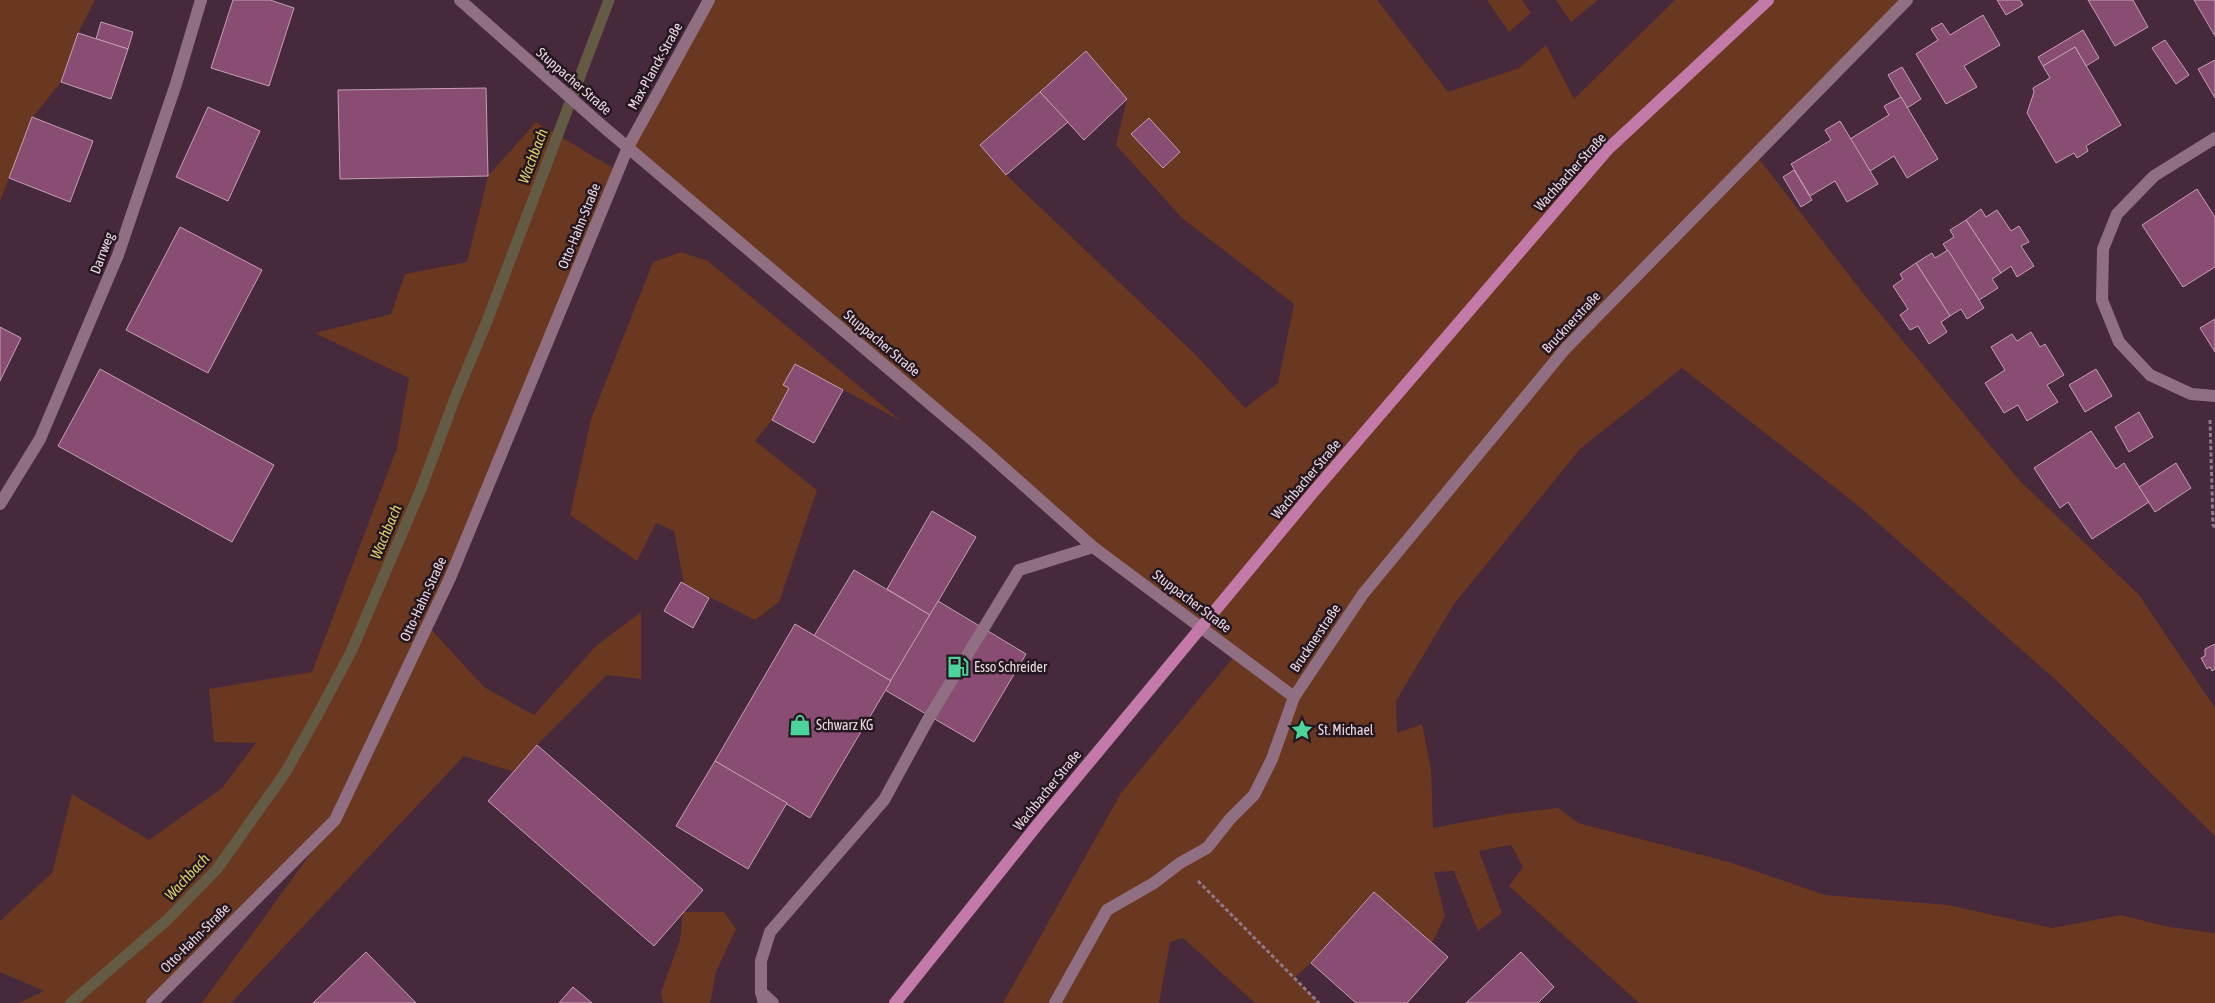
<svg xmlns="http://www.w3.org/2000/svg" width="2215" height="1003" font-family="'Asap Condensed',sans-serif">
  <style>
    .green { fill: #6a3721; fill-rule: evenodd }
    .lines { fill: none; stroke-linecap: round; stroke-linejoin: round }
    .stream { stroke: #645b44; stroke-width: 11 }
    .building { fill: #894c73; stroke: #c4a0b5 }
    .path { stroke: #927988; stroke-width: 3; stroke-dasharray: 4 2.5; stroke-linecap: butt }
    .lane { stroke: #916f83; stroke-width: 12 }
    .street { stroke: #916f83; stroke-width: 12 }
    .primary { stroke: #c37aa8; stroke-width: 12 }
    .labels { text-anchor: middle; stroke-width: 5; stroke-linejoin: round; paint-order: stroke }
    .street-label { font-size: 14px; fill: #edd9e4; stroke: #24171f }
    .poi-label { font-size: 14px; fill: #edd9e4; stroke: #24171f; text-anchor: start }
    .water-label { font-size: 15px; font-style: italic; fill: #ded16a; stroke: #24171f }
  </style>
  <rect width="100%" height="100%" fill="#46293b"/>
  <g class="green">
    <polygon points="0,0 95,0 78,33 61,82 32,118 0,201"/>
    <path d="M709,0h668l71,92 71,-24 27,-23 28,54 101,-99h232l-151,155 106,137 157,188 120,115 76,113v128l-157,-154 -197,-174 -179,-140 -102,81 -126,155 -58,97 1,32 25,-9 9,45 2,59 74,-14 51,-6 20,15 151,39 96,33 123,10 104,23 69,-13 48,12 46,6v70h-576l-130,-117 14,-19 -12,-22 -32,6 23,62 -24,18 -24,-60 -20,1 11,44 -13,27 -58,-51 -63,71 -17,15 25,25h-64l-72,-65 -13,4 -11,61h-156l118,-210 116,-140 -144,-106 -465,-400zM1086,51l41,48 -11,46 66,73 112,86 -16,79 -33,25 -49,-53 -190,-180 -26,-30z"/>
    <polygon points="1487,0 1522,0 1531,13 1509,32"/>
    <polygon points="1556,0 1598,0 1571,22"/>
    <polygon points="536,122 618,171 427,625 484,687 534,715 596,646 641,612 641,679 607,675 537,745 514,772 464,756 231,1003 202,1003 332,824 152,1003 19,1003 44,991 0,972 0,921 52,873 72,794 149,840 222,788 256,743 214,742 209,689 312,672 397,448 409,378 315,333 391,314 405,274 467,262 488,176"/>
    <polygon points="681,252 708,261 901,421 795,364 784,385 789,388 772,420 755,441 817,490 779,602 755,620 684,584 674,531 656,523 637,561 570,515 591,419 653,262"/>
    <polygon points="683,912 724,912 736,929 716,972 710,1003 663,1003 661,992 680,940"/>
  </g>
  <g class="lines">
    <polyline class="stream" points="71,1003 166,921 217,869 285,773 317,716 351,652 421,489 455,398 487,321 609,0"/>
  </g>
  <g class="building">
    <polygon points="233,0 270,0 294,8 269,86 211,68"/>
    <polygon points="1997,0 2020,0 2023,5 2006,15"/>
    <polygon points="2088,0 2133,0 2148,27 2115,46"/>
    <polygon points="2194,0 2215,0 2215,36"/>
    <polygon points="1983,15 2000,45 1964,66 1977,87 1946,104 1916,54 1938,40 1931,29 1942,23 1950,35"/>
    <polygon points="101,22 133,32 128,49 96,39"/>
    <polygon points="2083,30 2099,58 2086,66 2075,47 2043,66 2038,57"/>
    <polygon points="78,33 128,49 111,99 61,82"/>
    <polygon points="2165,40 2189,75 2176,84 2152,48"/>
    <polygon points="2075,47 2121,125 2086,146 2088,151 2077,158 2074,153 2056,163 2027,113 2034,92 2033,88 2050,78 2043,66"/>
    <polygon points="1086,51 1127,99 1084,140 1040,92"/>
    <polygon points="2215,60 2215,98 2198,69"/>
    <polygon points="1902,67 1921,99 1907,108 1888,75"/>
    <polygon points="486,88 488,176 340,179 338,90"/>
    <polygon points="1040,92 1068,122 1006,175 980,145"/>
    <polygon points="1901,97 1938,159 1907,178 1894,156 1870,171 1850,139 1889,115 1884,106"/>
    <polygon points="208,107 260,131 228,201 176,177"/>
    <polygon points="32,117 93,141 70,202 9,178"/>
    <polygon points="1149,118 1180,152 1163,168 1131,134"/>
    <polygon points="1840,121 1878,184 1847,202 1835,181 1810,196 1791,164 1831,140 1825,130"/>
    <polygon points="1794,170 1812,200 1801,207 1783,177"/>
    <polygon points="2197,189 2215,217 2215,267 2183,287 2142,225"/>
    <polygon points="1981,209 1986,217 1997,210 2011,231 2019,226 2029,242 2021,246 2034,266 2017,277 2011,266 2001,273 1966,220"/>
    <polygon points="1966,220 2001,273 1992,279 1998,288 1979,300 1943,244 1954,237 1950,230"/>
    <polygon points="180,227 262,270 208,373 126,330"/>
    <polygon points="1948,250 1984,308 1967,319 1961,309 1950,316 1916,263 1932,253 1935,258"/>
    <polygon points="1916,263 1950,316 1941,322 1947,332 1929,344 1918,326 1910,330 1900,315 1908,309 1893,286 1903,279 1900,274"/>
    <polygon points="2215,319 2215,352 2200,328"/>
    <polygon points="0,327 21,338 0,381"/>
    <polygon points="2031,332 2040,347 2045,344 2064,375 2047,385 2058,402 2027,421 2018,405 2004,413 1985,383 2005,370 1991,347 2012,334 2017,341"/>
    <polygon points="795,364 843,390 814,443 772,420 789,388 783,385"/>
    <polygon points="100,369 274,465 232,542 58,446"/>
    <polygon points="2096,369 2112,396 2085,412 2069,385"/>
    <polygon points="2139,412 2153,437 2129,452 2115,427"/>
    <polygon points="2091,431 2116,469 2124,463 2149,502 2092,539 2068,502 2060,508 2034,468"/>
    <polygon points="2176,463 2191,488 2155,512 2139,487"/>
    <polygon points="932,511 976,537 930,615 887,589"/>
    <polygon points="854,570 930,615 891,681 814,636"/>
    <polygon points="681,582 709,598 693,628 664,611"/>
    <polygon points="938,601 1026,654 974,742 885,690"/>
    <polygon points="795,624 891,681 810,818 715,761"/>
    <polygon points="2215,644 2215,669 2212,671 2210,667 2207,669 2201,658 2205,656 2205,649"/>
    <polygon points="537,745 703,890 654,946 488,801"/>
    <polygon points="715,761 787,803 748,869 676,826"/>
    <polygon points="1374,892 1448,957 1407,1003 1356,1003 1311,963"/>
    <polygon points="366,952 416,1003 313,1003"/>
    <polygon points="1521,952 1554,987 1538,1003 1466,1003"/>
    <polygon points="573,987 592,1003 559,1003"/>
  </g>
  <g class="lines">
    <g class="path">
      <polyline points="2210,420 2213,525 2215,528"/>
      <polyline points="1198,881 1319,1003"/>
    </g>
    <g class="lane">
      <polyline points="761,992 761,961 770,932 884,800 930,716 1019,570 1093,547"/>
      <polyline points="764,1003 761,992 773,1003"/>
    </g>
    <g class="street">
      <polyline points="460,0 599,123 976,443 1093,547 1294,697"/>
      <polyline points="2215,138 2154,176 2117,214 2103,249 2102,300 2119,342 2150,375 2191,394 2215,396"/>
      <polyline points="0,504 40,439 118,255 176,84 201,0"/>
      <polyline points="152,1003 335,820 450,578 628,147 709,0"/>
      <polyline points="1055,1003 1107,910 1154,883 1180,863 1207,848 1230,819 1254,795 1272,759 1294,697 1363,594 1565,349 1907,0"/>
    </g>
    <polyline class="primary" points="895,1003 1038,824 1310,496 1608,149 1768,0"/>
  </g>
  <defs>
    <g id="fuel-bare" transform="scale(1.725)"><path d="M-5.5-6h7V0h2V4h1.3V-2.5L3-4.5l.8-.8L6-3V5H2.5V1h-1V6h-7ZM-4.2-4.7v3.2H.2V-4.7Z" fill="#4bd49b" stroke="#24171f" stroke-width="2.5" paint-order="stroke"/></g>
    <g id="shop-bare" transform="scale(1.725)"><path d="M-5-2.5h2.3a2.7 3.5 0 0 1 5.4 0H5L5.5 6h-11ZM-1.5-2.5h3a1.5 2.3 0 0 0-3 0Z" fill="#4bd49b" stroke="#24171f" stroke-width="2.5" paint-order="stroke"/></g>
    <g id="sight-bare" transform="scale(1.725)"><path d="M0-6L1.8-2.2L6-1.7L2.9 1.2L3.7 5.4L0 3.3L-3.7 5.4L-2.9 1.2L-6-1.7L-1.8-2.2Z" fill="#4bd49b" stroke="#24171f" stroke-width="2.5" paint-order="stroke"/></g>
  </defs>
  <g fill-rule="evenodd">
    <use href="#fuel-bare" x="958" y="667"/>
    <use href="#shop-bare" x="800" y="725"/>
    <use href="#sight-bare" x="1302" y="730"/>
  </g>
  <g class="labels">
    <g class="street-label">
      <text transform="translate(655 66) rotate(-61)" y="5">Max-Planck-Straße</text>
      <text transform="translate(574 81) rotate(41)" y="5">Stuppacher Straße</text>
      <text transform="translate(1570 172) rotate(-48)" y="5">Wachbacher Straße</text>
      <text transform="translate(579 226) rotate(-68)" y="5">Otto-Hahn-Straße</text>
      <text transform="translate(102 253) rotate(-69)" y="5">Darrweg</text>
      <text transform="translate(1571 322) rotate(-47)" y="5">Brucknerstraße</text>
      <text transform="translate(882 343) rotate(40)" y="5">Stuppacher Straße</text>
      <text transform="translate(1306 479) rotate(-50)" y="5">Wachbacher Straße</text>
      <text transform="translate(423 599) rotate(-65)" y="5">Otto-Hahn-Straße</text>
      <text transform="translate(1192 601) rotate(37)" y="5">Stuppacher Straße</text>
      <text transform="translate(1315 638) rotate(-56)" y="5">Brucknerstraße</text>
      <text transform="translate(1047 790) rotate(-51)" y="5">Wachbacher Straße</text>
      <text transform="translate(195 938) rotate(-45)" y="5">Otto-Hahn-Straße</text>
    </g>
    <g class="poi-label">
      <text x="974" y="672">Esso Schreider</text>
      <text x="816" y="730">Schwarz KG</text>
      <text x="1318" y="735">St. Michael</text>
    </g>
    <g class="water-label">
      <text transform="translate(533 156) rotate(-69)" y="5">Wachbach</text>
      <text transform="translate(386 532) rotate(-67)" y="5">Wachbach</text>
      <text transform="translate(187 877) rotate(-47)" y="5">Wachbach</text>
    </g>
  </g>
</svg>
